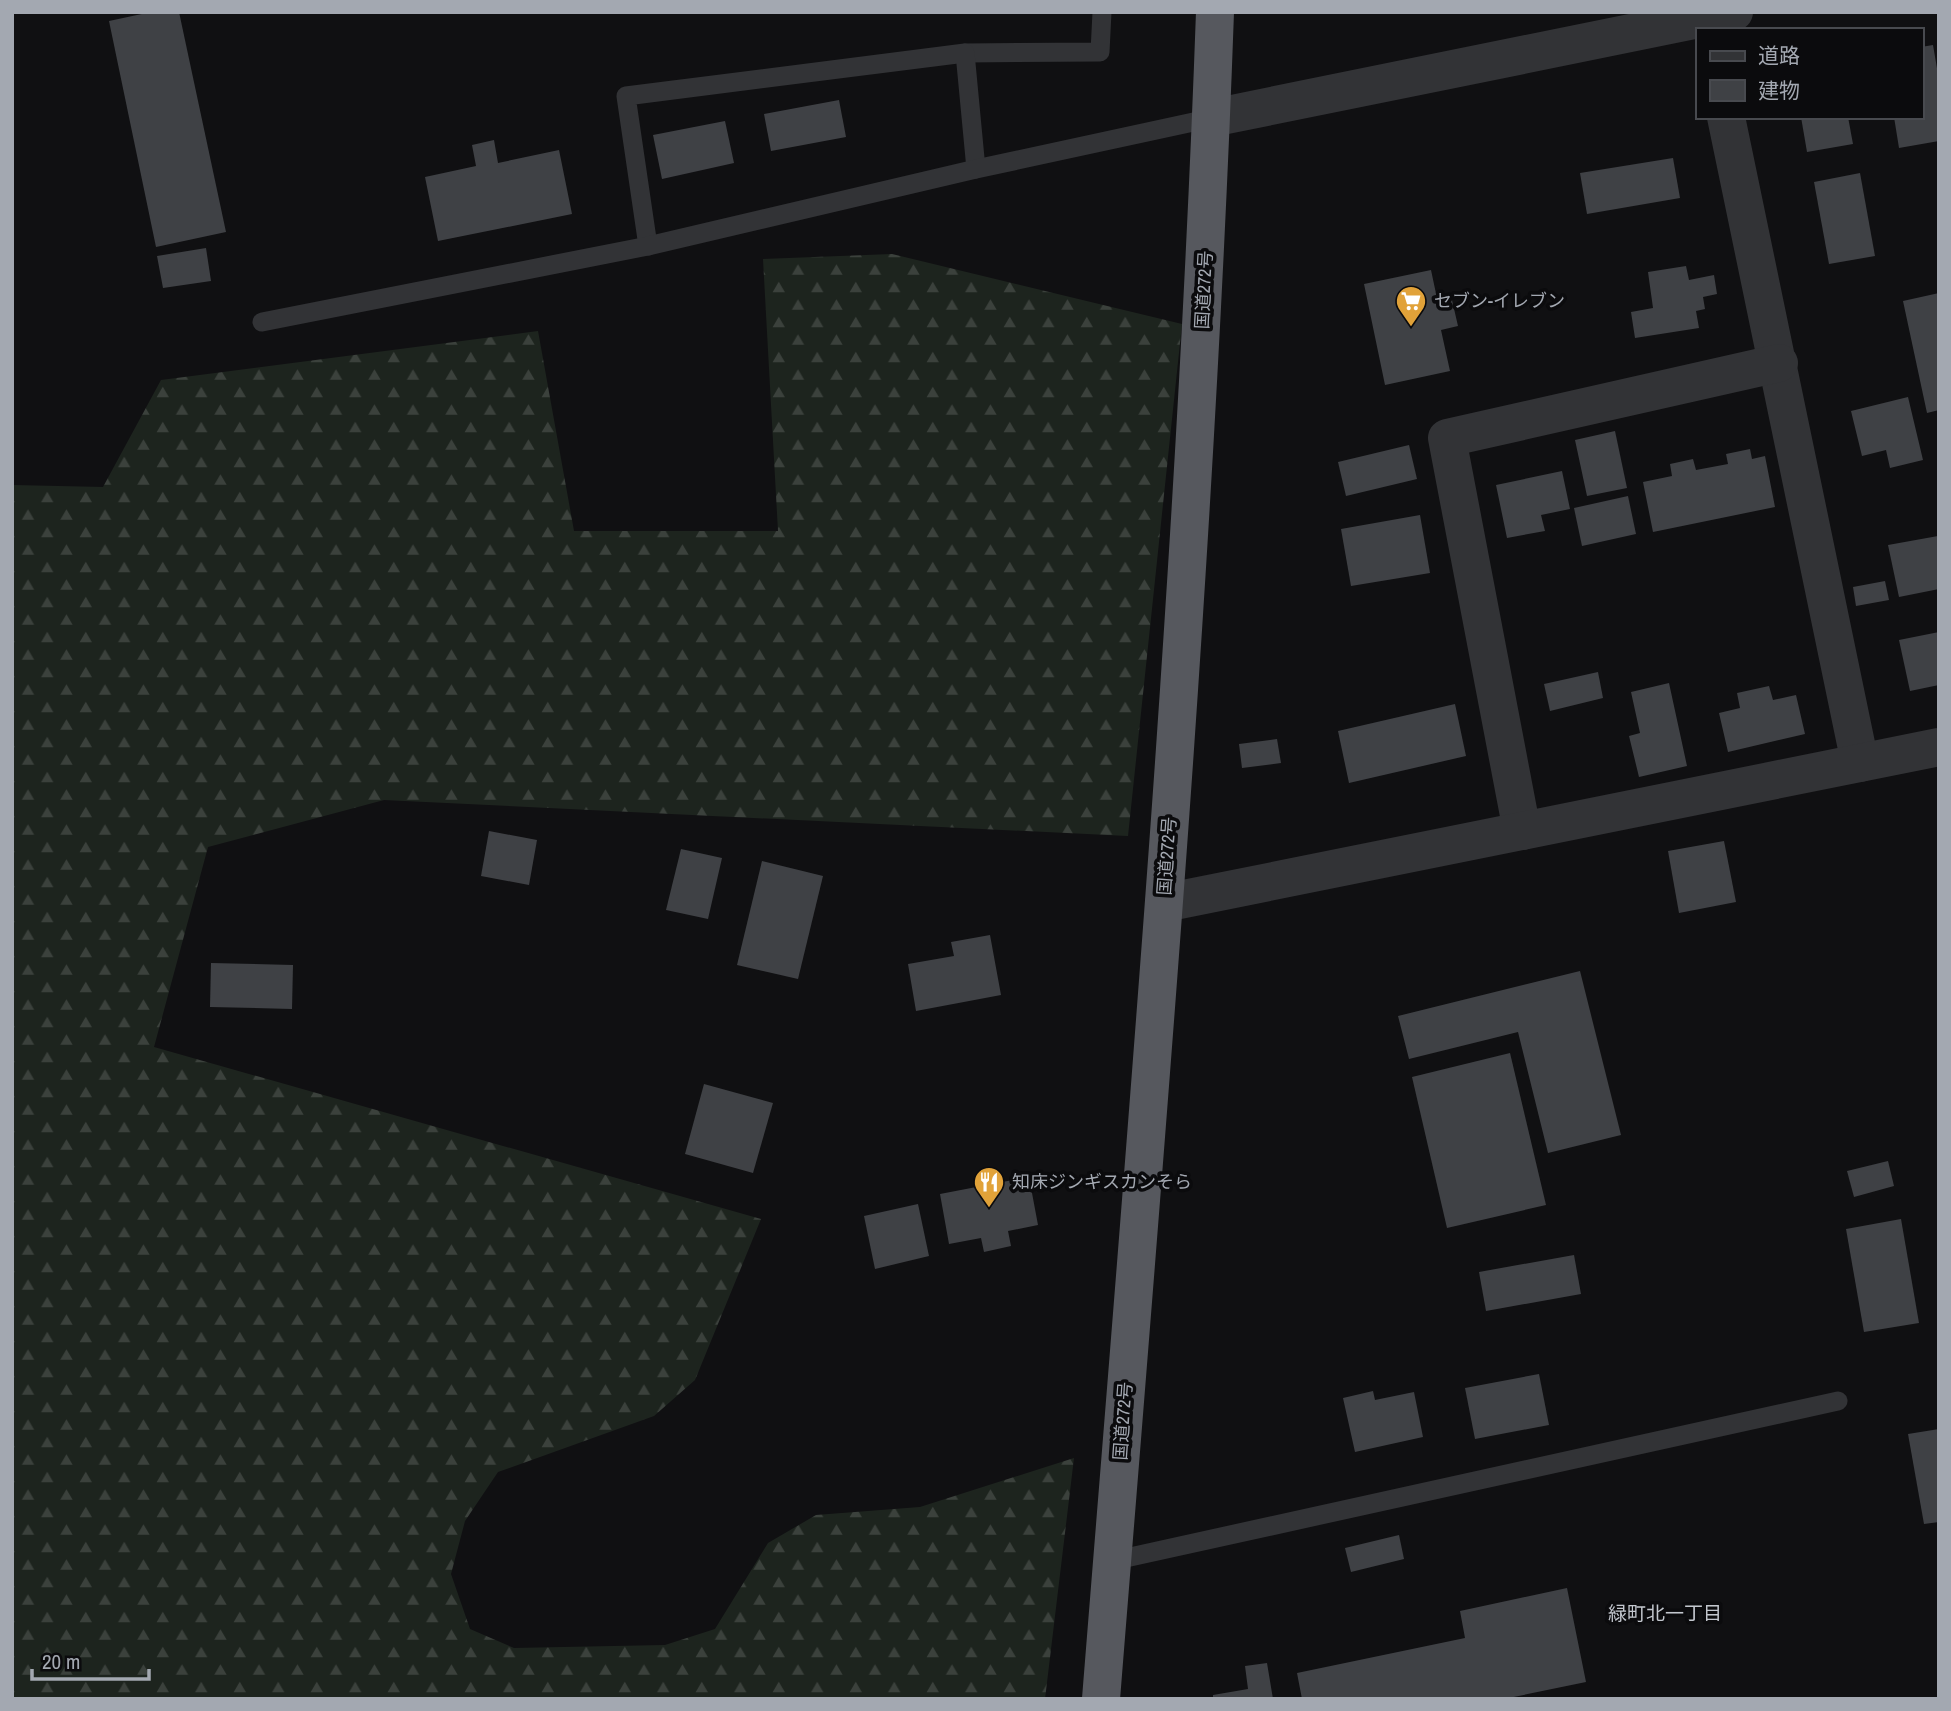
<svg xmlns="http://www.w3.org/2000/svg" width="1951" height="1711" font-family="'Archivo Narrow','Noto Sans JP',sans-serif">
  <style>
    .forest { fill: url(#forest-firs) }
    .building { fill: #3f4145 }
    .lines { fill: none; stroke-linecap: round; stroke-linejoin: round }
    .service { stroke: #323336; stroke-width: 19 }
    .minor { stroke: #323336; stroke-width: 38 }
    .tertiary { stroke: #323336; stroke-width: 38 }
    .trunk { stroke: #56585e; stroke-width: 38 }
    .labels { text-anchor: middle; stroke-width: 7; stroke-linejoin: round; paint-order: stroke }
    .street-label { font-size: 18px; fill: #a3a8b1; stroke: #0b0b0d }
    .poi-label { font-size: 18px; fill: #a3a8b1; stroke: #0b0b0d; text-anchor: start }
    .neighbourhood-label { font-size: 19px; fill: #c3c7ce; stroke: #0b0b0d }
  </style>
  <defs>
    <pattern id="forest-firs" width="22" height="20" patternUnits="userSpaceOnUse" patternTransform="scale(1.75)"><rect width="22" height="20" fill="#1d241e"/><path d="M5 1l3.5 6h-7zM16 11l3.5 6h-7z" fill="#3b413c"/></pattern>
  </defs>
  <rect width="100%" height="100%" fill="#101012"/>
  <polygon class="forest" points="892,254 1182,324 1128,836 384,800 208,847 154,1047 761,1219 695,1380 654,1416 498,1472 465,1521 451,1574 470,1629 514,1648 665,1645 715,1629 768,1543 816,1515 920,1507 1074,1458 1045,1699 12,1699 12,485 103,487 161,380 538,331 574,531 778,531 763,259"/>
  <g class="building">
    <polygon points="151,12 179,12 226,232 156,247 109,21"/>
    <polygon points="1933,45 1939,80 1939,141 1899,148 1894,117 1921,117 1921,47"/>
    <polygon points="839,100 846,137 771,151 764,114"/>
    <polygon points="1801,117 1848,117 1853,144 1807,152"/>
    <polygon points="725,121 734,163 662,179 653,135"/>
    <polygon points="494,140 498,163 559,150 572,214 438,241 425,177 476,166 472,145"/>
    <polygon points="1673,158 1680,198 1587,214 1580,173"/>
    <polygon points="1860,173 1875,256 1829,264 1814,182"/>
    <polygon points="206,248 211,281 163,288 157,256"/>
    <polygon points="1686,266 1689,280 1714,275 1717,294 1703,297 1705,309 1696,311 1699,328 1635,338 1631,312 1653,308 1648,272"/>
    <polygon points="1431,270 1438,303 1452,300 1458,326 1441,330 1450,371 1385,385 1364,284"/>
    <polygon points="1939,293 1939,410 1927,413 1903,301"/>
    <polygon points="1908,397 1923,460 1890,468 1886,450 1862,456 1851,411"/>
    <polygon points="1615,431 1627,488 1587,496 1575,440"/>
    <polygon points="1409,445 1417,479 1346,496 1338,462"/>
    <polygon points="1750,449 1752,459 1765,456 1775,507 1653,532 1643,482 1672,476 1670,464 1693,459 1696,470 1728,464 1726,454"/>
    <polygon points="1562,471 1570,509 1541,515 1545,531 1507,538 1496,485"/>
    <polygon points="1628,496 1636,534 1582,546 1574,508"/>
    <polygon points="1420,515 1430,573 1351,586 1341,529"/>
    <polygon points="1938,536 1939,589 1899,597 1888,545"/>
    <polygon points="1885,581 1889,600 1856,606 1853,587"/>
    <polygon points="1939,632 1939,685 1910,691 1899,640"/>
    <polygon points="1598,672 1603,698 1550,711 1544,684"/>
    <polygon points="1669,683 1687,766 1639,777 1629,736 1640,733 1631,692"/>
    <polygon points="1769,686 1773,700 1796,695 1805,734 1728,752 1719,713 1740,708 1737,693"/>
    <polygon points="1455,704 1466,756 1349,783 1338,731"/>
    <polygon points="1277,739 1281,763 1242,768 1239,744"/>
    <polygon points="489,831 537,840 529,885 481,876"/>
    <polygon points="1724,841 1736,902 1679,913 1668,851"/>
    <polygon points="681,849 722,858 708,919 666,910"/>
    <polygon points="762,861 823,876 798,979 737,965"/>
    <polygon points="990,935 1001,995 916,1011 908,964 954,956 951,942"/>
    <polygon points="211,963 293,965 292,1009 210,1007"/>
    <polygon points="1580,971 1621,1135 1548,1153 1518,1032 1409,1059 1398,1016"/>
    <polygon points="1510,1053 1546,1205 1447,1228 1412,1077"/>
    <polygon points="704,1084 773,1103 753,1173 685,1154"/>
    <polygon points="1888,1161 1894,1186 1854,1197 1847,1171"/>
    <polygon points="1029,1177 1038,1225 1008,1231 1011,1246 984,1252 981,1238 949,1244 940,1194"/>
    <polygon points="918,1204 929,1256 875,1269 864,1216"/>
    <polygon points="1901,1219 1919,1323 1864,1332 1846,1229"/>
    <polygon points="1574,1255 1581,1294 1486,1311 1479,1272"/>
    <polygon points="1539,1374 1549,1425 1475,1439 1465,1388"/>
    <polygon points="1373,1391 1375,1400 1414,1392 1423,1437 1355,1452 1343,1398"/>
    <polygon points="1939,1429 1939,1522 1924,1524 1908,1434"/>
    <polygon points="1399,1535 1404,1559 1351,1572 1345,1548"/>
    <polygon points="1567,1588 1586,1682 1504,1699 1302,1699 1297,1673 1465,1638 1460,1611"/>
    <polygon points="1267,1663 1273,1699 1213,1699 1213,1695 1248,1689 1245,1666"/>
  </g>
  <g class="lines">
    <g class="service">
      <polyline points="965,53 1100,52 1102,12"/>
      <polyline points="648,246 626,96 965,53 976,169"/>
      <polyline points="262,322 648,246 976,169 1212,118"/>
      <polyline points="1112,1561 1838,1401"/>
    </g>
    <g class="minor">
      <polyline points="1726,117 1860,763"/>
      <polyline points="1522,831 1447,438 1779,363"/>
      <polyline points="1164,903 1939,747"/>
    </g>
    <polyline class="tertiary" points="1212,118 1734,12"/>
    <path class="trunk" d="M1101,1699c45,-562 94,-1124 114,-1687"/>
  </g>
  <defs>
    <g id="supermarket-pin" transform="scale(1.575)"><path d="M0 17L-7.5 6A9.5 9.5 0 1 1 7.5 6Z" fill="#e1a239" stroke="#0b0b0d"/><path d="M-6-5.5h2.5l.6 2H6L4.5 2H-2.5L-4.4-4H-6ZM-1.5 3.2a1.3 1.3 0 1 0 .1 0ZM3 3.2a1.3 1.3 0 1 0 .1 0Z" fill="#fff"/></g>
    <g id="restaurant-pin" transform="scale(1.575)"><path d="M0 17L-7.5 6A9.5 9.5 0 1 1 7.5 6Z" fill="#e1a239" stroke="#0b0b0d"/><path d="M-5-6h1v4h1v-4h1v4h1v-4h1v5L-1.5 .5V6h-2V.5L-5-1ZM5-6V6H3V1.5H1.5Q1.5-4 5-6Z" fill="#fff"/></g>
  </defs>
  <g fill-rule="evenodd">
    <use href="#supermarket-pin" x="1411" y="301"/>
    <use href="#restaurant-pin" x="989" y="1182"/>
  </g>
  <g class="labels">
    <g class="street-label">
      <text transform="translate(1204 290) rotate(-87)" y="6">国道272号</text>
      <text transform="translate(1167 856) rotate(-86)" y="6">国道272号</text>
      <text transform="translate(1123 1421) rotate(-86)" y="6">国道272号</text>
    </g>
    <g class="poi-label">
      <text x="1434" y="307">セブン-イレブン</text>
      <text x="1012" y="1188">知床ジンギスカンそら</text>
    </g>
    <g class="neighbourhood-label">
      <text x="1665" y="1620">緑町北一丁目</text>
    </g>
  </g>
  <rect width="1951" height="1711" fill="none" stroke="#a3a8b1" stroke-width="28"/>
  <rect x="1696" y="28" width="228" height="91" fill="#0b0b0d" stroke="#484a4f" stroke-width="2"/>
  <rect x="1710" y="51" width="35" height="10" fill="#323336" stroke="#484a4f" stroke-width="2"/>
  <text x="1758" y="63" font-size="21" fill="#a3a8b1">道路</text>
  <rect x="1710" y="80" width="35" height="21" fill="#3f4145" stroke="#484a4f" stroke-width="2"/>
  <text x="1758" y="98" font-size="21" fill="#a3a8b1">建物</text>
  <path d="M32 1669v10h117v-10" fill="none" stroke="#a3a8b1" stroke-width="3.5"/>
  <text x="42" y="1669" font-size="21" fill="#a3a8b1" stroke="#0b0b0d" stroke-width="5" paint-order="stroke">20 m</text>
</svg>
